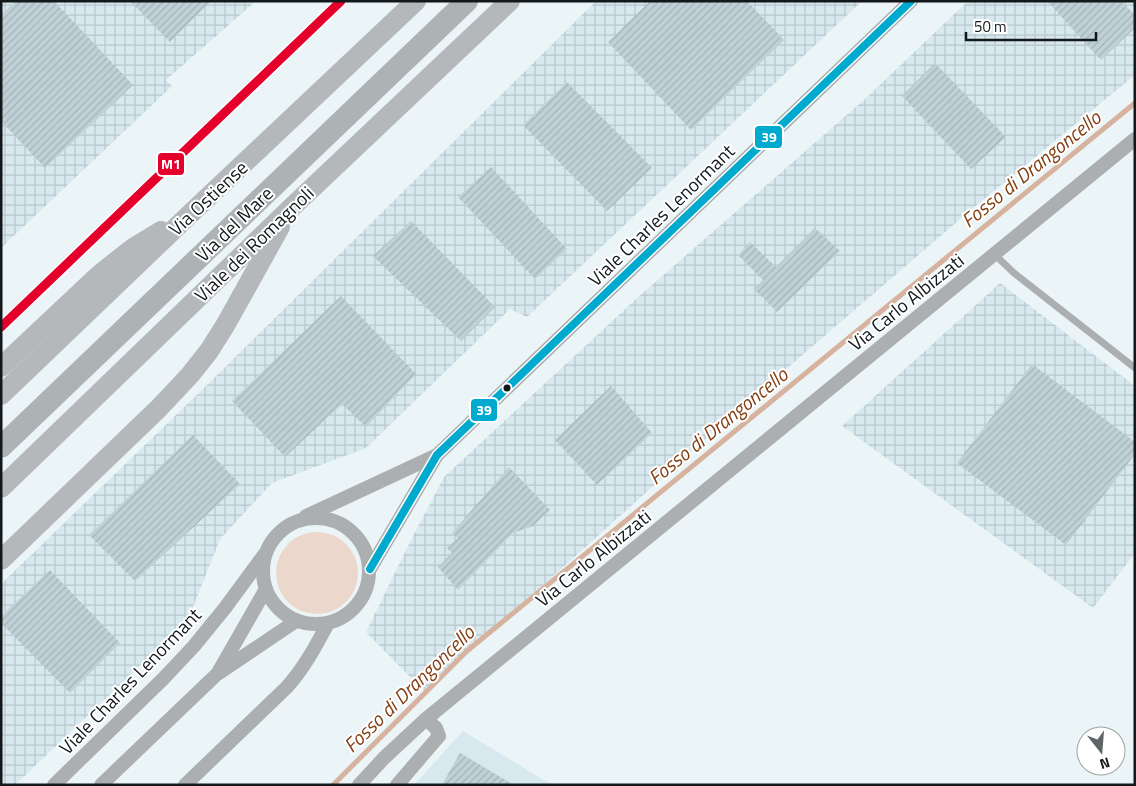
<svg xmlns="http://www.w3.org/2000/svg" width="1136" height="786" font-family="'Titillium Web',sans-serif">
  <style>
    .built { fill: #d7e9ef }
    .industrial { fill: url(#industrial-grid) }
    .green { fill: #ebd7cc }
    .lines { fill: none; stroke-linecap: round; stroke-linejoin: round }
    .stream { stroke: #d7b29e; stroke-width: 5 }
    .building { fill: url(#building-hatch) }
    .service { stroke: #acafb0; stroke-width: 7 }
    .minor { stroke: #acafb0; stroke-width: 14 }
    .secondary { stroke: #b4b8bb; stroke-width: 20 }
    .primary { stroke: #adb3b4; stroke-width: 22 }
    .bus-1-casing { stroke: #fff; stroke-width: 11 }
    .bus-1 { stroke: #00a9ce; stroke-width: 8 }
    .metro-1-casing { stroke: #fff; stroke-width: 12 }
    .metro-1 { stroke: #e4002b; stroke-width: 9 }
    .bus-dot { fill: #13181a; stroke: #fff; stroke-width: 2 }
    .labels { text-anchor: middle; stroke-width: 4; stroke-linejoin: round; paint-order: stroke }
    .street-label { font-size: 19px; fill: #13181a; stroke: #fff }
    .water-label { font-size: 20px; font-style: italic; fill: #833e11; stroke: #fff }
    .line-badge { stroke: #fff; stroke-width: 2 }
    .badge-label { font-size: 14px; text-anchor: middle; font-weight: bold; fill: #fff }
  </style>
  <defs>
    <pattern id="industrial-grid" width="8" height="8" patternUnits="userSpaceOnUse" patternTransform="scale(1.25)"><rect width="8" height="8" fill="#d7e9ef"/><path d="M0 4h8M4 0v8" fill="none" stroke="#b8c7cc"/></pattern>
    <pattern id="building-hatch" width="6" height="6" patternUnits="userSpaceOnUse" patternTransform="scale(1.25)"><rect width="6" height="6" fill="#bfd1d7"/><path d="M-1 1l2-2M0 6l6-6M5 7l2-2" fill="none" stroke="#a3b3b8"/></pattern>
  </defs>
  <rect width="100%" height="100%" fill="#ebf4f7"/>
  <polygon class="built" points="463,731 552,785 414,785"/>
  <g class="industrial">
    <polygon points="1,1 256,1 166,80 172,86 1,248"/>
    <polygon points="596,1 862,1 527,317 510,309 366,448 272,483 220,539 188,620 15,785 1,785 1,584 204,388"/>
    <polygon points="968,1 1135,1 1135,75 973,208 713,432 425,692 366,632 409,544 444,477 636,299 865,99"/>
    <polygon points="1000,283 1135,386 1135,553 1093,608 842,426"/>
  </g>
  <circle class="green" cx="317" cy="573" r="41"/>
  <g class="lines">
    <polyline class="stream" points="333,785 467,651 1135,103"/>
  </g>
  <g class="building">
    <polygon points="16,1 54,1 133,85 45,168 1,121 1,15"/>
    <polygon points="130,1 211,1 170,42"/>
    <polygon points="650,1 747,1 784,40 691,130 608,42"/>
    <polygon points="1047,1 1121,1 1135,15 1135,28 1101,60"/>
    <polygon points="935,63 1006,137 971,169 902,96"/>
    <polygon points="567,82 652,168 607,211 523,125"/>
    <polygon points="491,167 567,249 535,279 458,197"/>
    <polygon points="411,221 495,307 461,341 373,256"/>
    <polygon points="815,228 840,251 777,312 754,289 763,280 738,255 750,242 776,267"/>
    <polygon points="341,296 416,374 366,427 342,404 285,457 232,401"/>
    <polygon points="1032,364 1135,442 1135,454 1066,545 957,463"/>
    <polygon points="611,386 652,433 597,485 555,440"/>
    <polygon points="193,435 240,484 135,581 89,535"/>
    <polygon points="509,467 550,510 533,526 513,533 458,590 438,567 452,553 447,548 458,538 452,533"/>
    <polygon points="50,570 120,643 70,693 1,623 1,616"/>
    <polygon points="460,753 514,785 442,785"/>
  </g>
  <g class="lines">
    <polyline class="service" points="994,254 1014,273 1135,368"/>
    <g class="minor">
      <polyline points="306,516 437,455"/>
      <circle cx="316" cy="571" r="53"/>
      <polyline points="370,569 437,455 911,1"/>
      <polyline points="219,671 266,589"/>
      <polyline points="54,785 163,679 194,646 225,608 264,555"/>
      <polyline points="101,785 216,675 296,621"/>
      <path d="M185,785l102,-98c17,-19 29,-41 41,-64"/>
      <polyline points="359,785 384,758 426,719 1135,139"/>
      <polyline points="397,785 439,736 436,728 426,719"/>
    </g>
    <g class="secondary">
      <polyline points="1,367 100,274 133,248 161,231"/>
      <polyline points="1,395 189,215 416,1"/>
      <polyline points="1,488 292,207 510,1"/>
      <polyline points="1,560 159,408 190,375 209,351 226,324 280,227"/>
    </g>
    <polyline class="primary" points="1,447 467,1"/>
    <g class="bus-1-casing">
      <polyline id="bus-1" points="370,569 437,455 911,1"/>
    </g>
    <use href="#bus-1" class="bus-1"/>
    <g class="metro-1-casing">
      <polyline id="metro-1" points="1,327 341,1"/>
    </g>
    <use href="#metro-1" class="metro-1"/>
  </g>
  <circle class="bus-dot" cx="507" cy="388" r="4.5"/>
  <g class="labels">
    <g class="street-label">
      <text transform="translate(208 198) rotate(-43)" y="7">Via Ostiense</text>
      <text transform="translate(661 215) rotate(-44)" y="7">Viale Charles Lenormant</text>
      <text transform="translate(234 224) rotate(-44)" y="7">Via del Mare</text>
      <text transform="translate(254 244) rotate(-44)" y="7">Viale dei Romagnoli</text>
      <text transform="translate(906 302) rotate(-39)" y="7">Via Carlo Albizzati</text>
      <text transform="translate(593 558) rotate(-39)" y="7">Via Carlo Albizzati</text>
      <text transform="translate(130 681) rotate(-46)" y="7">Viale Charles Lenormant</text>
    </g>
    <g class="water-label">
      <text transform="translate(1031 169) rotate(-39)" y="7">Fosso di Drangoncello</text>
      <text transform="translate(718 426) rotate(-39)" y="7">Fosso di Drangoncello</text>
      <text transform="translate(409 689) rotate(-44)" y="7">Fosso di Drangoncello</text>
    </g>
  </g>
  <g class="line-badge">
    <rect x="754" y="125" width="29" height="24" rx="5" fill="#00a9ce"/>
    <rect x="157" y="152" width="28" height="24" rx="5" fill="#e4002b"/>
    <rect x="470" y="398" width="28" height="24" rx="5" fill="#00a9ce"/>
  </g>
  <g class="badge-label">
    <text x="769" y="142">39</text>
    <text x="171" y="169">M1</text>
    <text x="484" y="415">39</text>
  </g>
  <rect width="1136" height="786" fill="none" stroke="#13181a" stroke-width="5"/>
  <g transform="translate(1101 751) rotate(163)"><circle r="24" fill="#ffffff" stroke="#a1a3a3"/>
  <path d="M0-4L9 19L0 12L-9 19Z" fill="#5f6567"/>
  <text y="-8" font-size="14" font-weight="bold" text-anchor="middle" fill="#13181a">N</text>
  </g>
  <path d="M966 32v8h130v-8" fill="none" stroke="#13181a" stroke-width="2.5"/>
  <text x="974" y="32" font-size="15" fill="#13181a" stroke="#ffffff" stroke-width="4" paint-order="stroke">50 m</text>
</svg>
